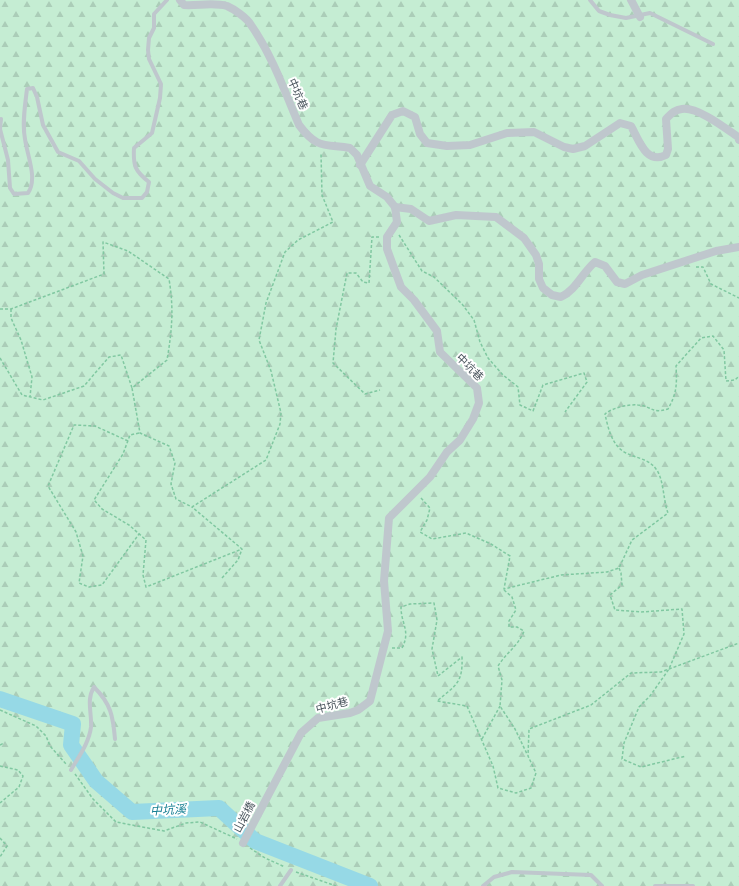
<svg xmlns="http://www.w3.org/2000/svg" width="739" height="886" font-family="Ubuntu,'Noto Sans TC',sans-serif">
  <style>
    .forest { fill: url(#forest-firs) }
    .lines { fill: none; stroke-linecap: round; stroke-linejoin: round }
    .river { stroke: #96d9e6; stroke-width: 16 }
    .path { stroke: #80c8a1; stroke-width: 1.5; stroke-dasharray: 3 2; stroke-linecap: butt }
    .service { stroke: #bfc7cd; stroke-width: 4 }
    .minor { stroke: #bfc7cd; stroke-width: 8 }
    .labels { text-anchor: middle; stroke-width: 4; stroke-linejoin: round; paint-order: stroke }
    .street-label { font-size: 11px; fill: #4b565e; stroke: #fff }
    .water-label { font-size: 12px; font-style: italic; fill: #188094; stroke: #fff }
  </style>
  <defs>
    <pattern id="forest-firs" width="22" height="20" patternUnits="userSpaceOnUse"><rect width="22" height="20" fill="#c5edd3"/><path d="M5 1l3.5 6h-7zM16 11l3.5 6h-7z" fill="#abcdb8"/></pattern>
  </defs>
  <rect width="100%" height="100%" fill="#f4f2f2"/>
  <rect class="forest" x="0" y="0" width="739" height="886"/>
  <g class="lines">
    <polyline class="river" points="0,699 73,724 71,745 96,781 132,812 219,808 255,841 370,886"/>
    <g class="path">
      <polyline points="399,235 422,271 434,277 462,304 474,320 480,342 488,358 503,375 518,387 520,405 533,411 543,385 584,373 587,382 565,412"/>
      <polyline points="379,237 372,237 369,283 363,282 356,273 347,273 336,329 333,363 365,394 380,390"/>
      <polyline points="696,267 703,267 711,284 739,298"/>
      <path d="M0,309h11l93,-35 -1,-32 25,9 41,28c5,29 3,52 -2,81l-35,28 8,45 29,13 6,17 -4,21 5,15 16,8 74,-47 14,-36 1,-11 -10,-42 -12,-31 7,-37 19,-51 13,-12 35,-18 -11,-27 -1,-42"/>
      <polyline points="11,309 11,318 21,340 32,377 30,397"/>
      <polyline points="0,358 22,395 43,400 84,386 109,357 121,355 132,388"/>
      <polyline points="139,433 130,435 123,454 94,500 102,509 129,525 146,540 143,575 146,587 242,549 192,507"/>
      <polyline points="128,441 95,426 74,425 48,486 76,532 83,556 79,583 89,587 102,585 139,534"/>
      <path d="M421,498l9,10 -3,12 -7,12 12,7 34,-6 25,11 19,12 -6,33 57,-14 46,-3 12,-4 13,-28 36,-27c-5,-13 -4,-34 -12,-44 -7,-10 -20,-11 -30,-16 -14,-7 -18,-25 -21,-39 7,-6 23,-10 33,-9 14,1 13,9 30,4 9,-16 9,-25 8,-43l25,-28 12,-2 11,14 2,31 9,-1 4,-4"/>
      <polyline points="619,568 621,573 622,585 610,595 615,610 641,612 682,609 684,634 669,669 650,696 639,707 624,743 622,759 641,767 686,756"/>
      <polyline points="222,578 238,560 242,549"/>
      <path d="M504,590l8,7 4,13 -7,11v6h8l7,4c-5,14 -18,22 -26,35l4,14 -2,26 15,23 12,25"/>
      <path d="M392,648h10c9,-17 -1,-24 -1,-41l9,-3 24,-1 3,17 -5,29 6,27 24,-19c1,26 -6,28 -25,44l30,5 26,60 5,22 18,5 15,-5 5,-15 -8,-17 1,-27 62,-24 40,-32 30,-1 78,-29"/>
      <polyline points="0,710 36,726 46,736 50,746 67,765"/>
      <polyline points="482,739 500,706"/>
      <polyline points="0,745 4,743"/>
      <polyline points="0,766 18,770 23,776 19,787 0,803"/>
      <polyline points="75,774 93,799 116,822 164,831 186,823 200,822 237,839"/>
      <polyline points="0,838 7,846 0,857"/>
      <polyline points="250,848 265,858 285,867"/>
      <polyline points="296,872 336,886"/>
    </g>
    <g class="service">
      <polyline points="590,0 599,11 610,15 626,18 650,13 713,44"/>
      <path d="M1,119l-1,10 8,31 2,28 4,6 14,-1c10,-14 -1,-38 -3,-54 -3,-15 0,-34 2,-50l6,-1 4,9 6,28 15,27 21,9 16,18 18,14 10,5h19l5,-6 2,-10c-14,-11 -16,-16 -15,-34l18,-15 8,-35 1,-14 -12,-25 -1,-9 1,-12 5,-10v-14l13,-14"/>
      <path d="M71,770c8,-14 18,-27 20,-43 1,-14 -5,-27 3,-40 17,17 19,29 21,52"/>
      <polyline points="280,886 291,870"/>
      <polyline points="483,886 494,877 512,872 591,875 602,886"/>
      <polyline points="655,886 693,886"/>
    </g>
    <g class="minor">
      <path d="M180,0l4,5c14,1 29,-3 43,1 7,3 20,12 24,19 21,30 34,67 48,100 18,24 25,19 51,23l7,7 13,31 17,11 8,10 2,15 -10,15v12l14,38 13,13 23,31 3,21 37,36 2,15 -6,16 -13,21 -13,12 -17,25 -41,41 -5,63 4,50 -18,70 -12,9 -8,3 -32,5 -17,15 -58,110"/>
      <polyline points="631,0 640,17"/>
      <path d="M360,165l32,-50 11,-4 12,6 5,17 7,9 20,3 23,-1 37,-12 27,-1 30,15 9,2 12,-3 35,-23 11,3c8,14 15,39 35,29l2,-6 -2,-30c5,-5 8,-9 16,-10 16,-2 43,19 56,28l1,3"/>
      <path d="M395,207l16,2 18,12 27,-6 40,2 28,21 12,17 3,9v15l4,9 9,7 9,2c15,-7 21,-24 34,-35l10,4 12,16 8,2 17,-9 74,-24 23,-4"/>
    </g>
  </g>
  <g class="labels">
    <g class="street-label">
      <text transform="translate(298 94) rotate(66)" y="4">中坑巷</text>
      <text transform="translate(470 367) rotate(45)" y="4">中坑巷</text>
      <text transform="translate(332 705) rotate(-15)" y="4">中坑巷</text>
      <text transform="translate(244 817) rotate(-62)" y="4">山岩橋</text>
    </g>
    <g class="water-label">
      <text transform="translate(168 810) rotate(-3)" y="4">中坑溪</text>
    </g>
  </g>
</svg>
